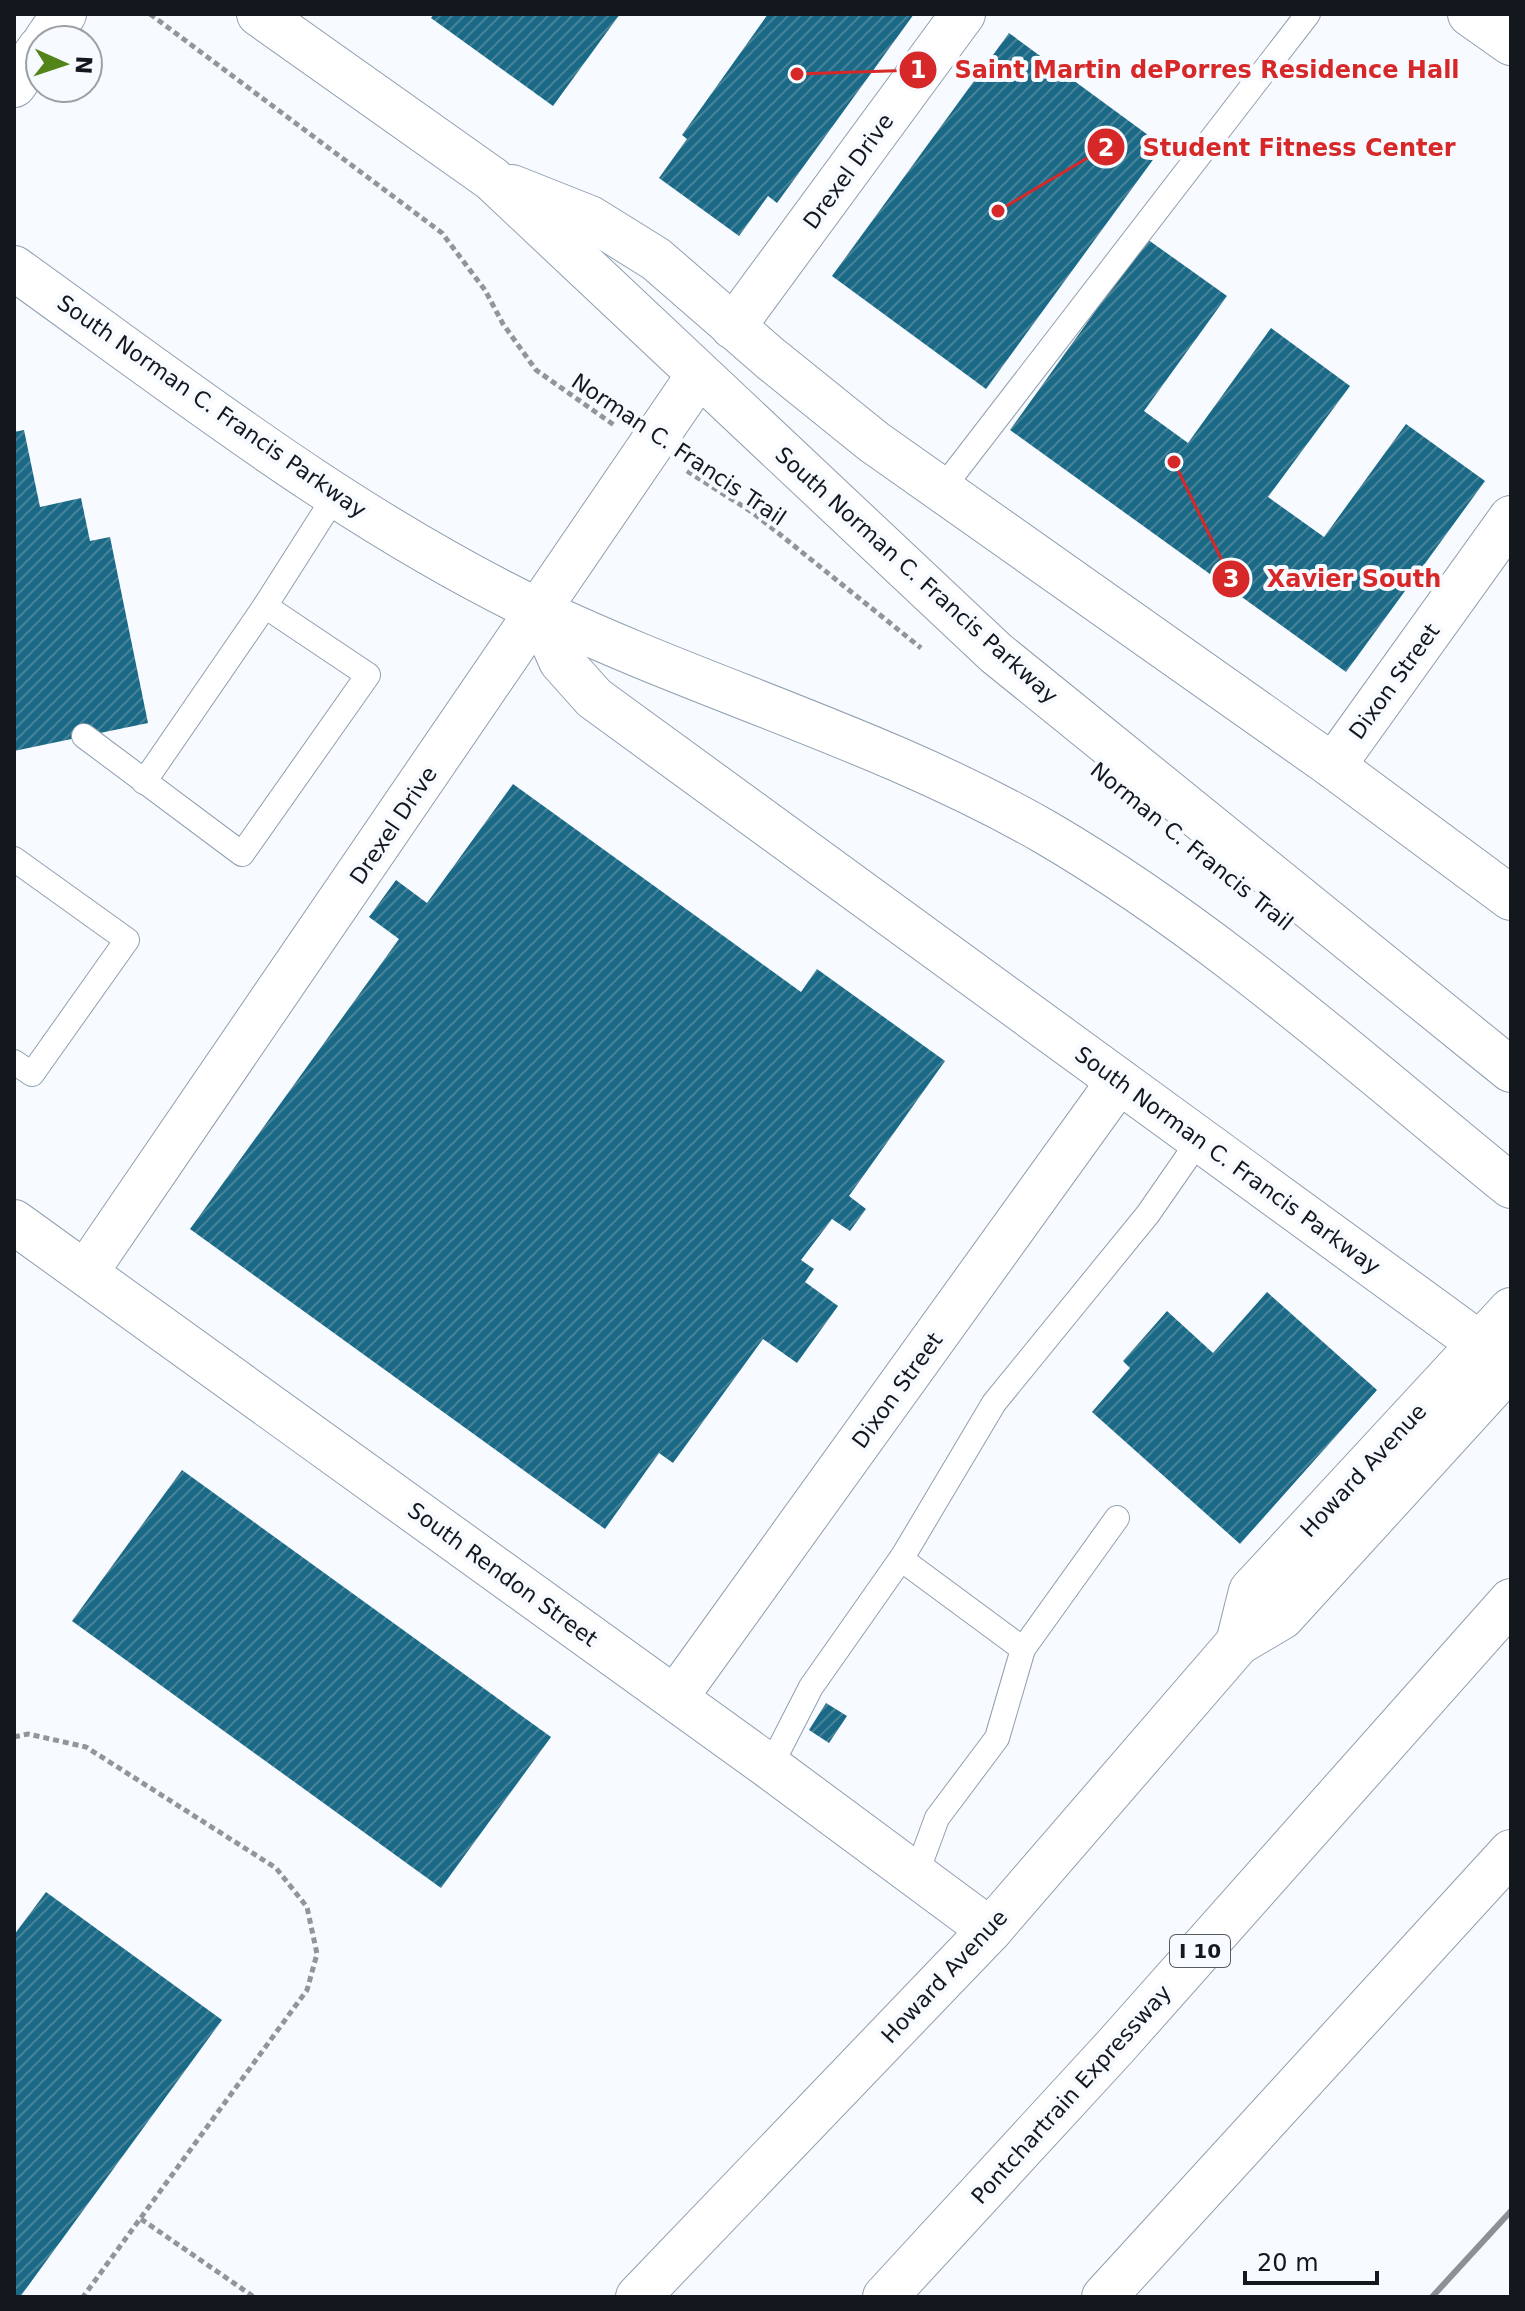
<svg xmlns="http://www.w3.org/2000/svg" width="1525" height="2311" font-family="'DejaVu Sans',sans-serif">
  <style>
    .building { fill: url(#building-hatch) }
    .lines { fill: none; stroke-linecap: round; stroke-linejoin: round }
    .service-casing { stroke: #909faf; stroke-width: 26 }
    .minor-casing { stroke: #909faf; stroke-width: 46 }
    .tertiary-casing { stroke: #909faf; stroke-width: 46 }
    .motorway-casing { stroke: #909faf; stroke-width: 46 }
    .path { stroke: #92969b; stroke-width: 5; stroke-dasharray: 6 4; stroke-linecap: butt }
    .service { stroke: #fff; stroke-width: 24 }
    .minor { stroke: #fff; stroke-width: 44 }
    .tertiary { stroke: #fff; stroke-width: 44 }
    .motorway { stroke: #fff; stroke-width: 44 }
    .rail { stroke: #8d9196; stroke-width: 6 }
    .labels { text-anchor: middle; stroke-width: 8; stroke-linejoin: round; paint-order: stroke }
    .shield { fill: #f7fafe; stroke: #575c61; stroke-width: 2 }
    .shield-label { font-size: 20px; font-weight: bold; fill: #13181e }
    .street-label { font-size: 22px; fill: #13181e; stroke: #f7fafe }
    .leader { fill: none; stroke: #d62828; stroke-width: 3 }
    .callout-dot { fill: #d62828; stroke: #f7fafe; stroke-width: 3 }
    .mark-label { font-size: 24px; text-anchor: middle; font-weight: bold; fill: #fff }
    .callout-label { font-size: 24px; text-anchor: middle; font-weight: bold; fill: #d62828; stroke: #f7fafe; stroke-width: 8; stroke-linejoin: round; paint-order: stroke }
  </style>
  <defs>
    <pattern id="building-hatch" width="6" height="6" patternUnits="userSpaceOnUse" patternTransform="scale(2)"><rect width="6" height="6" fill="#1a6a87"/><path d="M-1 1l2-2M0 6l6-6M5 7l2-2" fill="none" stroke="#498297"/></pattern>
  </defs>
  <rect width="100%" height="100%" fill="#f7fafe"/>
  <g class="building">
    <polygon points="434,14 620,14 553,106 431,18"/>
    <polygon points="768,14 914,14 777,203 768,196 739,236 659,178 687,139 682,135"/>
    <polygon points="1009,33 1163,146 986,389 832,276"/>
    <polygon points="1147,239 1227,296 1144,411 1188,443 1271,328 1350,386 1268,497 1324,537 1406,424 1485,481 1346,672 1010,430"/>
    <polygon points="24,430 40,507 81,498 90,541 110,537 148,723 14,751 14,432"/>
    <polygon points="513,784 801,992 817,969 945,1061 849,1196 866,1209 850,1231 832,1219 801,1260 814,1269 805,1282 838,1306 797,1363 763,1339 673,1463 659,1453 605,1529 190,1229 399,939 369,917 396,880 427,903"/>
    <polygon points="1267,1292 1377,1390 1240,1544 1092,1412 1130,1368 1123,1361 1167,1311 1213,1353"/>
    <polygon points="182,1470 551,1737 441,1888 72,1621"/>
    <polygon points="826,1703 847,1716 829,1743 809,1730"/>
    <polygon points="46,1892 222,2020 20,2297 14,2297 14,1935"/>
  </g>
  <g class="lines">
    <g class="service-casing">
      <g id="service">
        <polyline points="942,489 1308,14"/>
        <polyline points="84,736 242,854 368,675 265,606"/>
        <polyline points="144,782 265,606 335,496"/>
        <polyline points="14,859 127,940 32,1074 14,1062"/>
        <polyline points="901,1559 1023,1649 1117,1518"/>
        <polyline points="770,1767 811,1687 903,1556 994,1403 1148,1214 1200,1139"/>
        <polyline points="916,1875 937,1818 997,1738 1023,1649"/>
      </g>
    </g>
    <g class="minor-casing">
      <g id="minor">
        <polyline points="1470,14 1511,43"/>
        <polyline points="46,40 64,14"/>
        <polyline points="14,85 40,48"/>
        <polyline points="733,327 963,14"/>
        <polyline points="539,611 561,661 594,698 1480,1344"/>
        <polyline points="1333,766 1511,518"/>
        <polyline points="14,1222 770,1767 990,1930"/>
        <polyline points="86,1272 698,376"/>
        <polyline points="1238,1643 1251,1591 1511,1310"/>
        <polyline points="675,1698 1119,1081"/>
        <polyline points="638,2297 990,1930 1238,1643 1282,1617 1511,1366"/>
      </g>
    </g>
    <g class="tertiary-casing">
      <g id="tertiary">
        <polyline points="259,14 492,179 996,653 1511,1070"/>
        <polyline points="512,187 590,218 656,259 771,359 874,442 1333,766 1511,898"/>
        <path d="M14,268c170,122 337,253 527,344 165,78 345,129 504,220 168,98 316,232 466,354"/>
      </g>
    </g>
    <g class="motorway-casing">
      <g id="motorway">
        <polyline points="885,2297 1115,2047 1511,1601"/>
        <polyline points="1104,2297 1511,1852"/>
      </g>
    </g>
    <g class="path">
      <polyline points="150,14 442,233 485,290 503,324 536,370 614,425"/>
      <polyline points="687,471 752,512 921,648"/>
      <polyline points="14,1737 28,1734 86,1747 276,1868 307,1907 317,1954 307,1990 83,2297"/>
      <polyline points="141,2219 254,2297"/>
    </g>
    <use href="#service" class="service"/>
    <use href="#minor" class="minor"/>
    <use href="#tertiary" class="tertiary"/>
    <use href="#motorway" class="motorway"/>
    <polyline class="rail" points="1432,2297 1511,2211"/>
  </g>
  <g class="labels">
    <rect class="shield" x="1170" y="1935" width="60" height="32" rx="6"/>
    <g class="shield-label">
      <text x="1200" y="1958">I 10</text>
    </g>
    <g class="street-label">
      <text transform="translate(848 171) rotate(-54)" y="8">Drexel Drive</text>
      <text transform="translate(212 406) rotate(35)" y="8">South Norman C. Francis Parkway</text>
      <text transform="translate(679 449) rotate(34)" y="8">Norman C. Francis Trail</text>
      <text transform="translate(917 575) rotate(42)" y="8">South Norman C. Francis Parkway</text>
      <text transform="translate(1394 681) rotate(-54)" y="8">Dixon Street</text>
      <text transform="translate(393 825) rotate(-56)" y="8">Drexel Drive</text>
      <text transform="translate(1192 846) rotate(39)" y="8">Norman C. Francis Trail</text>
      <text transform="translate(1228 1160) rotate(36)" y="8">South Norman C. Francis Parkway</text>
      <text transform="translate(897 1390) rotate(-54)" y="8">Dixon Street</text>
      <text transform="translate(1363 1470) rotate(-47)" y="8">Howard Avenue</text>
      <text transform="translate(503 1574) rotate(36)" y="8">South Rendon Street</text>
      <text transform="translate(944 1976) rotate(-47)" y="8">Howard Avenue</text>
      <text transform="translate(1071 2094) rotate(-48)" y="8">Pontchartrain Expressway</text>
    </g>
  </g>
  <path class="leader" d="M797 74L918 70M998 211L1106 147M1174 462L1231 579"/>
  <g class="callout-dot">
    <circle cx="797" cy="74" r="8"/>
    <circle cx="998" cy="211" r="8"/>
    <circle cx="1174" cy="462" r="8"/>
    <circle cx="918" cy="70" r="20"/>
    <circle cx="1106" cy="147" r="20"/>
    <circle cx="1231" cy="579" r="20"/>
  </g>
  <g class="mark-label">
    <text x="918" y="78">1</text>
    <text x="1106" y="156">2</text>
    <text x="1231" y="587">3</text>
  </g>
  <g class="callout-label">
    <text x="1207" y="78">Saint Martin dePorres Residence Hall</text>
    <text x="1299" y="156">Student Fitness Center</text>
    <text x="1354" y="587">Xavier South</text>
  </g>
  <rect width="1525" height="2311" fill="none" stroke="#13181e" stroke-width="32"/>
  <g transform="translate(64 64) rotate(93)"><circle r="38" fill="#f7fafe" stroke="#9ca0a4" stroke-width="2"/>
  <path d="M0-6L14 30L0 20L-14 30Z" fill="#528419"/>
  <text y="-12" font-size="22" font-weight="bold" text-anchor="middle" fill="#13181e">N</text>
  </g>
  <path d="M1245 2271v12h132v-12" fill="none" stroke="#13181e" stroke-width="4"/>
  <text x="1257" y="2271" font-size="24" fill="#13181e" stroke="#f7fafe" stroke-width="6" paint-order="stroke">20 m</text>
</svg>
